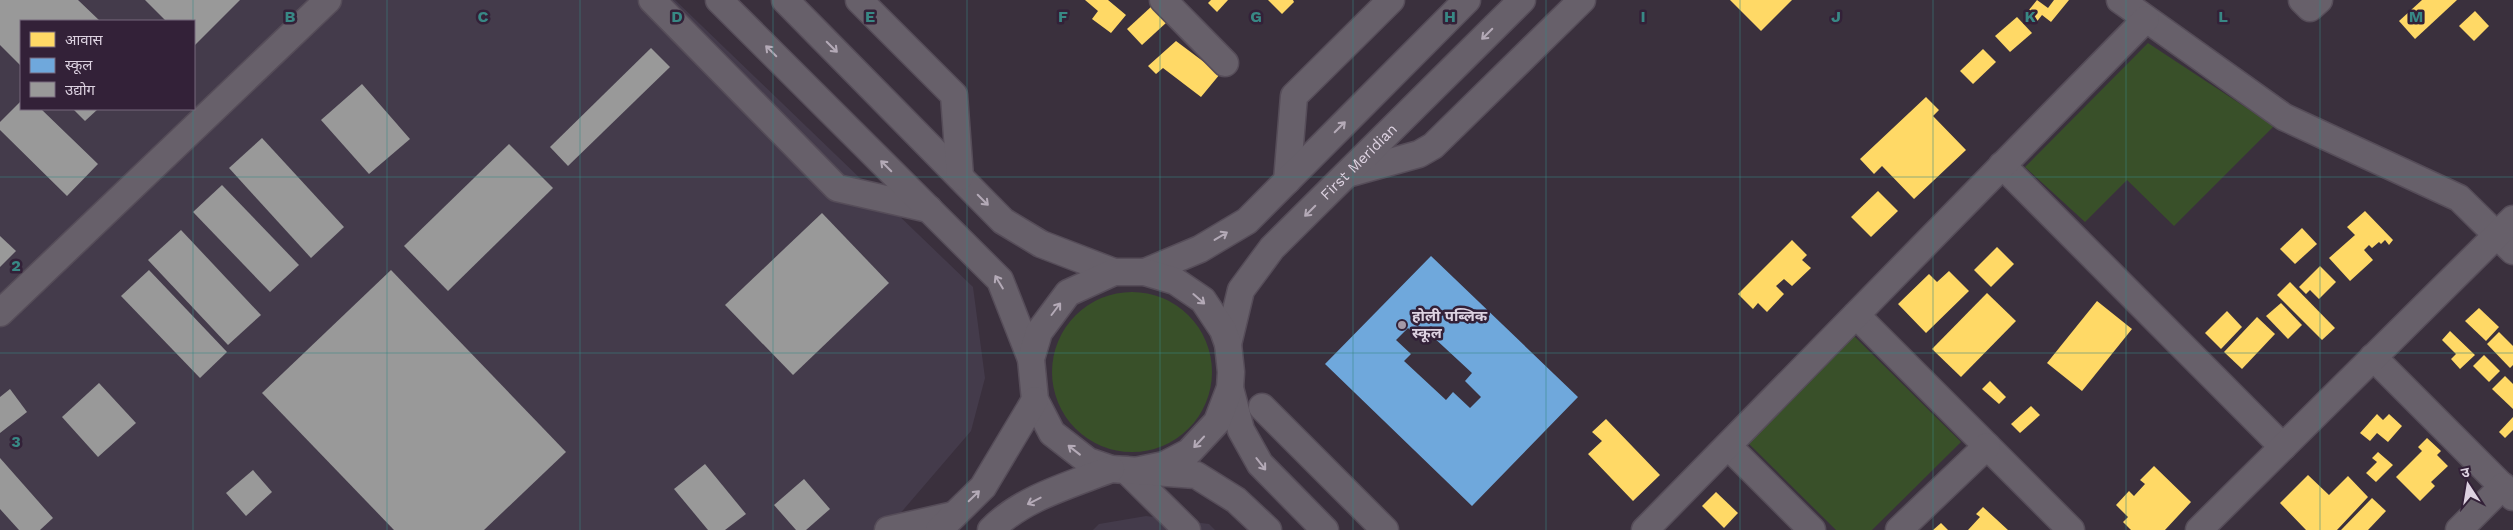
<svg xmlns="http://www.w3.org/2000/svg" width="2513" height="530" font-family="'Work Sans','Noto Sans Devanagari',sans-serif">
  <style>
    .industrial { fill: #443b4b; fill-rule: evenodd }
    .green { fill: #395029 }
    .homes { fill: #ffd966 }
    .schools { fill: #6fa8dc; fill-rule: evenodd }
    .industry { fill: #999 }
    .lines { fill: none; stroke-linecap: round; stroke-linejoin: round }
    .minor-casing { stroke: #564d59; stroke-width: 29 }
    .minor { stroke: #67606a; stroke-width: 26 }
    .oneway { stroke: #b4aab7 }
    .grid { fill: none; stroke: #388885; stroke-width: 1; stroke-opacity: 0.55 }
    .poi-dot { fill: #a499a8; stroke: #332138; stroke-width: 2 }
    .labels { text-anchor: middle; stroke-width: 5; stroke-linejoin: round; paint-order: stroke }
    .street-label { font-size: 15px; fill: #ddd2e1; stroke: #332138 }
    .poi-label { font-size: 15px; font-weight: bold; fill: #ddd2e1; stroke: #332138; text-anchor: start }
    .grid-label { font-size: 16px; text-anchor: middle; font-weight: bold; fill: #388885; stroke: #332138; stroke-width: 5; stroke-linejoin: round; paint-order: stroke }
  </style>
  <rect width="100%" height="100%" fill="#3a303d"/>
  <g class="industrial">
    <path d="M0,0h675l298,287 12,91 -14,53 -85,99h-886zM21,21h173v88h-173z"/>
    <polygon points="1146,516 1209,524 1215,530 1093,530 1099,524"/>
  </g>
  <g class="green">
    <polygon points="2148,43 2274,126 2174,226 2127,180 2085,222 2025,167"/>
    <circle cx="1132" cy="372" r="80"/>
    <polygon points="1853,335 1961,442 1872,530 1836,530 1746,441"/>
  </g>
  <g class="homes">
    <polygon points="1085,0 1108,0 1126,15 1111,33 1092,19 1098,11"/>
    <polygon points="1211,0 1228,0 1217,12 1208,3"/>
    <polygon points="1268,0 1293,0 1294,2 1282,14"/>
    <polygon points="1730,0 1792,0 1761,31"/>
    <polygon points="2037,0 2048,8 2054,0 2069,0 2051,22 2042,15 2035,24 2024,16"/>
    <polygon points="2422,0 2457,0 2415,39 2399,21"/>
    <polygon points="1152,6 1167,22 1142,45 1127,29"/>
    <polygon points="2475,11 2489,26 2474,41 2459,26"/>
    <polygon points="2017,17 2032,33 2010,52 1995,36"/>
    <polygon points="1176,41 1220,74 1201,97 1163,68 1156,74 1148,66"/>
    <polygon points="1983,49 1996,62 1973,84 1960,71"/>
    <polygon points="1926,97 1939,110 1933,116 1966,150 1914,199 1882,166 1874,174 1860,159"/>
    <polygon points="1878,191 1898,211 1871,237 1851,217"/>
    <polygon points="2365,211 2393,240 2389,245 2385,240 2381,244 2379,242 2372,248 2369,245 2364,250 2373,260 2350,281 2329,258 2355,235 2347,227"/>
    <polygon points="2302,228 2317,244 2295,264 2280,249"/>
    <polygon points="1792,240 1807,255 1802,260 1811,268 1792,286 1784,279 1776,286 1784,294 1767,312 1758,303 1753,309 1738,294"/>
    <polygon points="1997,247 2014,264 1991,287 1974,270"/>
    <polygon points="2320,266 2336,282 2319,299 2310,290 2306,294 2299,287"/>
    <polygon points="1949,271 1969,291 1926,333 1898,304 1929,274 1937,282"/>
    <polygon points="2290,282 2335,328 2322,340 2277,295"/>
    <polygon points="1987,293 2016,321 1961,377 1932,349"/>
    <polygon points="2097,301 2132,329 2082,391 2047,363"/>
    <polygon points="2281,303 2302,325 2288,339 2266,316"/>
    <polygon points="2479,308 2499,327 2486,341 2465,321"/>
    <polygon points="2227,311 2242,327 2221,349 2205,333"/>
    <polygon points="2257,317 2275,334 2242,369 2224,352"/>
    <polygon points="2450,331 2475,355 2460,369 2451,359 2456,354 2442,340"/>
    <polygon points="2499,332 2513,346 2513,365 2510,368 2487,344"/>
    <polygon points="2484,355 2500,371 2489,382 2473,366"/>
    <polygon points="2505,376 2513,384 2513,409 2492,389"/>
    <polygon points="1990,381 2006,397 1999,404 1982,389"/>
    <polygon points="2031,406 2040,415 2020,433 2011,424"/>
    <polygon points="2377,414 2383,420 2389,414 2402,426 2388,442 2377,433 2370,441 2360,433"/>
    <polygon points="2513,417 2513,430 2505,438 2499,432"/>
    <polygon points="1606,419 1660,475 1633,501 1588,454 1602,441 1592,432"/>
    <polygon points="2427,438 2441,451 2437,455 2448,466 2431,482 2435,486 2420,501 2396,477 2422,451 2418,447"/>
    <polygon points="2378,452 2393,465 2376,482 2366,473 2377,462 2372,458"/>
    <polygon points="2154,466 2191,502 2165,530 2131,530 2123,522 2128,517 2116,505 2129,491 2134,496 2145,484 2140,480"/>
    <polygon points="2308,475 2329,495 2348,476 2368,497 2337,530 2306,530 2280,503"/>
    <polygon points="1716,492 1738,513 1724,528 1702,506"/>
    <polygon points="2372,498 2386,511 2368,530 2341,530"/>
    <polygon points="1983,507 2008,530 1968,530 1980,517 1976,514"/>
    <polygon points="1941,523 1948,530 1933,530"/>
  </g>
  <path class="schools" d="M1431,256l147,141 -106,109 -147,-142zM1408,328l15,14 8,-7 41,38 -7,8 16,16 -11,11 -17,-16 -7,8 -42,-39 7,-7 -15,-14z"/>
  <g class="industry">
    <polygon points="0,0 78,0 100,21 21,21 21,66 0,45"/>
    <polygon points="145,0 240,0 194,46 194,21 166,21"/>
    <polygon points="651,48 670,67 568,166 550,147"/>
    <polygon points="362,84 410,139 369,174 321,120"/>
    <polygon points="21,101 21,109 41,109 98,164 67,196 0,130 0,122"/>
    <polygon points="73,109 98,109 85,121"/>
    <polygon points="262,138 344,227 311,258 229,168"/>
    <polygon points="509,144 553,188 448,291 404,246"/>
    <polygon points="222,185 299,265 270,292 193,212"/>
    <polygon points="822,213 889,283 793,375 725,305"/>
    <polygon points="181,230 261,315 228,345 148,260"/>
    <polygon points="0,236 16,251 0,267"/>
    <polygon points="149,270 227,352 200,378 121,296"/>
    <polygon points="391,270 566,452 484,530 394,530 262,393"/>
    <polygon points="99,383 136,423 98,457 62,417"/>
    <polygon points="10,389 27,412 0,433 0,397"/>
    <polygon points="0,458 53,518 40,530 19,530 0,509"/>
    <polygon points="705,464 746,514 725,530 708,530 674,489"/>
    <polygon points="253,470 272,492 246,516 226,493"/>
    <polygon points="804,479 830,509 806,530 796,530 774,505"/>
  </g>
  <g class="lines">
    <g class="minor-casing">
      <g id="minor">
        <polyline points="652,0 837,188 929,209"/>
        <polyline points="719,0 1000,280 1031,359"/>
        <polyline points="785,0 1003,221 1041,244 1114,272"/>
        <polyline points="859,0 954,95 960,177"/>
        <polyline points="1163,0 1225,63"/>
        <polyline points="2120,0 2284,117 2459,198 2513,251"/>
        <polyline points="2302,0 2310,8 2319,0"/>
        <polyline points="2002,165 2283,447"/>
        <polyline points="1347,174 1419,154 1433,146 1582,0"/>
        <polyline points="1287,181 1294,96 1391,0"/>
        <polyline points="1145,272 1200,249 1247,221 1467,0"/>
        <polyline points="0,313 328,0"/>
        <polyline points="1856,315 2071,530"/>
        <path id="s1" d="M1228,344l13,-54 31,-42 250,-248"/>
        <polyline points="2373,357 2513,497"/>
        <polyline points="1230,388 1241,430 1260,464 1325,530"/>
        <polyline points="1262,407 1385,530"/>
        <polyline points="1728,446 1812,530"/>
        <polyline points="1126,470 1187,530"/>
        <polyline points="1135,471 1164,465 1189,452 1217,422 1230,388 1231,372 1228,344 1223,330 1203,300 1175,281 1145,272 1114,272 1068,293 1039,332 1031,359 1035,400 1052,433 1088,461 1111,469 1126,470 1196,475 1236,500 1268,530"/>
        <polyline points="888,530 954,515"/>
        <polyline points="939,530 983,487 1035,400"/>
        <path d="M991,530c31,-32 79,-45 120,-61"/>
        <polyline points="1645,530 2146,19"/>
        <polyline points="1899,530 1987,446"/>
        <polyline points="2199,530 2513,219"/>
        <polyline points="2459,530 2503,486"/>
      </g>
    </g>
    <use href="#minor" class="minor"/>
  </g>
  <defs><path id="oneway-shaft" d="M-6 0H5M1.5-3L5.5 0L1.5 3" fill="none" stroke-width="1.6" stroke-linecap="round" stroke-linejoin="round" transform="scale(1.25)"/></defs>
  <g class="oneway">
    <use href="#oneway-shaft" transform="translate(1487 34) rotate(135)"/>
    <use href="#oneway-shaft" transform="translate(832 47) rotate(45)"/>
    <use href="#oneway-shaft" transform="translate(771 51) rotate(-135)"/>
    <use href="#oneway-shaft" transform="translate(1340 127) rotate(-45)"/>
    <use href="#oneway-shaft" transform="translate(886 166) rotate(-135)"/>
    <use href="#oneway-shaft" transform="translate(983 200) rotate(45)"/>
    <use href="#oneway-shaft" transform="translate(1310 211) rotate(135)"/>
    <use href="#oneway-shaft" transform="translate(1221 236) rotate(-31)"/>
    <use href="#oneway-shaft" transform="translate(999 282) rotate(-121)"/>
    <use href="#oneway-shaft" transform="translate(1199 299) rotate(41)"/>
    <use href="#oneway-shaft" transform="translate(1056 309) rotate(-53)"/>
    <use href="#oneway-shaft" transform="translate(1199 442) rotate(133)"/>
    <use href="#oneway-shaft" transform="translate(1074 450) rotate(-142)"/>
    <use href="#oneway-shaft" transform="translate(1261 464) rotate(52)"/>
    <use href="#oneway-shaft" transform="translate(974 496) rotate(-44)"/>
    <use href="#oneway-shaft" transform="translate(1034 501) rotate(153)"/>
  </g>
  <path class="grid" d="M193,0v21M387,0v530M580,0v530M773,0v530M967,0v530M1160,0v530M1353,0v530M1546,0v530M1740,0v530M1933,0v530M2126,0v530M2320,0v530M193,109v421M0,177h2513M0,353h2513"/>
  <circle class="poi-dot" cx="1402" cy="325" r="5"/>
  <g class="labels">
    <g class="street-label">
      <text dy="5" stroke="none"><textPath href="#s1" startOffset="230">First Meridian</textPath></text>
    </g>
    <g class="poi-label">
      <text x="1412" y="321">होली पब्लिक<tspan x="1412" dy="17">स्कूल</tspan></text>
    </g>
  </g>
  <g class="grid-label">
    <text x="290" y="22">B</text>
    <text x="483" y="22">C</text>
    <text x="677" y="22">D</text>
    <text x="870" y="22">E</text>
    <text x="1063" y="22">F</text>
    <text x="1256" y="22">G</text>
    <text x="1450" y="22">H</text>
    <text x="1643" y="22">I</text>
    <text x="1836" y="22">J</text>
    <text x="2030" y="22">K</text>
    <text x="2223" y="22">L</text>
    <text x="2416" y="22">M</text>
    <text x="16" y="271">2</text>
    <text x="16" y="447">3</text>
  </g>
  <rect x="20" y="20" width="175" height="90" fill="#332138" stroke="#77687c"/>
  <rect x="30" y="32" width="25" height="15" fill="#ffd966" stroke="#77687c"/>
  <text x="65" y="45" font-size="15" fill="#ddd2e1">आवास</text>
  <rect x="30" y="58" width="25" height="15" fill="#6fa8dc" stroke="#77687c"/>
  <text x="65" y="70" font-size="15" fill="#ddd2e1">स्कूल</text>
  <rect x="30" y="82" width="25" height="15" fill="#999999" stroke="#77687c"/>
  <text x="65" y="95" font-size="15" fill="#ddd2e1">उद्योग</text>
  <g transform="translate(2468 485) rotate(348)" stroke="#332138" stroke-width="4" paint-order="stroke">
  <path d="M0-4L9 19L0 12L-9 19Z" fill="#ddd2e1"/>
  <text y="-8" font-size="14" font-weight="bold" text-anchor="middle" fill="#ddd2e1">उ</text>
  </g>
</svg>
